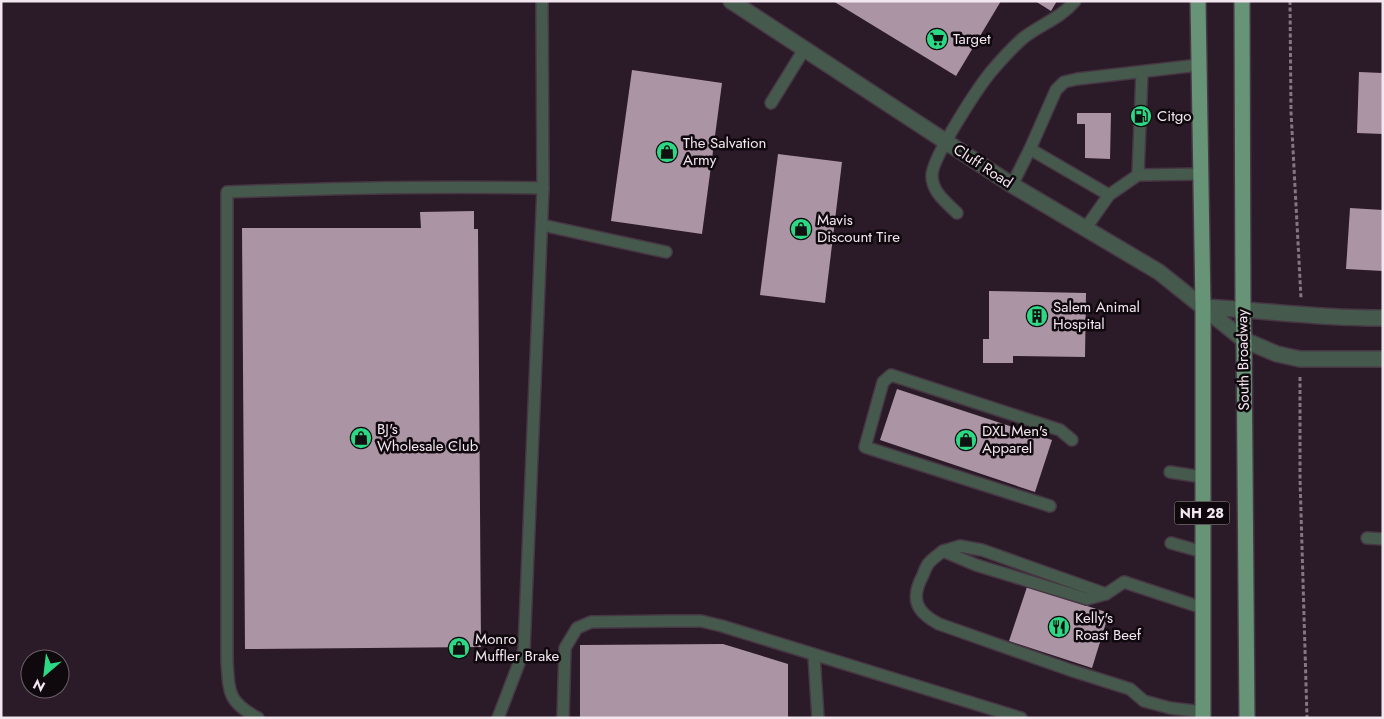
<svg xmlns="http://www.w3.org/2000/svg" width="1384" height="719" font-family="Jost,sans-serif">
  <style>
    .building { fill: #ab95a5 }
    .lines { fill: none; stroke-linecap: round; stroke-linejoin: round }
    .service-casing { stroke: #473744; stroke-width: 14 }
    .tertiary-casing { stroke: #473744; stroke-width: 18 }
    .primary-casing { stroke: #473744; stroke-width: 18 }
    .path { stroke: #857682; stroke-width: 3; stroke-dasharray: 4 2.5; stroke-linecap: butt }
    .service { stroke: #455a4c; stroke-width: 11 }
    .tertiary { stroke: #455a4c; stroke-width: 15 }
    .primary { stroke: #679376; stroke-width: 15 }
    .labels { text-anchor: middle; stroke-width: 5; stroke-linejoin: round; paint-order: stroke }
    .shield { fill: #0f080d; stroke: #aea3ab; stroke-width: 1 }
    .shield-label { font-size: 14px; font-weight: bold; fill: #f2e6ef }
    .poi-label { font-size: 15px; fill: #f2e6ef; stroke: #0f080d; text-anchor: start }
    .street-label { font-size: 15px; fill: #f2e6ef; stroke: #0f080d }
  </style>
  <rect width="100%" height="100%" fill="#2b1a28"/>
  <g class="building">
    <polygon points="833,1 1001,1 956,76"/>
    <polygon points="1035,1 1057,1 1051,11"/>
    <polygon points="632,70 722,83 702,234 611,221"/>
    <polygon points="1359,72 1383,73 1383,134 1357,133"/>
    <polygon points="1077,113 1111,113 1110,159 1085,158 1085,124 1077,124"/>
    <polygon points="778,154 842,162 825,303 760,295"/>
    <polygon points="1350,208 1383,210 1383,271 1346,269"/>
    <polygon points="474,211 474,229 478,229 481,647 245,649 242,228 421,228 420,212"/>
    <polygon points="989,291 1086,293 1085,357 1013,356 1013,363 983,363 983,339 989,339"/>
    <polygon points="897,389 1052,440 1035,492 880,440"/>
    <polygon points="1027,587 1109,613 1092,668 1009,641"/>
    <polygon points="723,644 788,664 788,718 580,718 580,645"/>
  </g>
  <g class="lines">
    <g class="service-casing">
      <g id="service">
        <polyline points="771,103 805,48"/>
        <polyline points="1030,149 1056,90 1064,82 1077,79 1199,65"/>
        <polyline points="1138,175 1142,72"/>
        <polyline points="1012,185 1030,149 1109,195"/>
        <path d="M957,213c-11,-11 -25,-21 -25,-37 -1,-17 46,-88 58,-103 10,-12 21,-24 32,-34 17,-14 38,-20 53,-38"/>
        <polyline points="542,225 666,252"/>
        <polyline points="1085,229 1109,195 1138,175 1200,174"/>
        <polyline points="1170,472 1202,477"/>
        <polyline points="1050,506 865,447 883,382 891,375 1060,430 1072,440"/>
        <polyline points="1367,538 1383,539"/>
        <polyline points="1171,543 1203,552"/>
        <polyline points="943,551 960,546 982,550 1106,594"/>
        <path d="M1203,608l-79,-26 -18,12 -19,5 -111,-34 -33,-14c-5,4 -11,8 -15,13 -2,3 -4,8 -5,11 -13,24 -7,37 16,49l131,46 60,19 14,12 26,7 33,4"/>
        <polyline points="814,656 818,718"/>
        <path d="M258,718c-30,-16 -29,-25 -31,-57v-469c105,-4 211,-6 316,-4"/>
        <polyline points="498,718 524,650 543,188 542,1"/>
        <polyline points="563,718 565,648 577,628 591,622 670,621 701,621 722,626 1021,718"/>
      </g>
    </g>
    <g class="tertiary-casing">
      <g id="tertiary">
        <polyline points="731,1 1012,185 1159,272 1244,340 1277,354 1300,359 1383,359"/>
        <path d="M1203,307c60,3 119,12 180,11"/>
      </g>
    </g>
    <g class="primary-casing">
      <g id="primary">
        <polyline points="1198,1 1203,307 1203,718"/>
        <polyline points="1242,1 1243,309 1244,340 1247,718"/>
      </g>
    </g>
    <g class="path">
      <polyline points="1290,1 1291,112 1301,298"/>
      <polyline points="1300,377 1300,478 1307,718"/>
    </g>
    <use href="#service" class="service"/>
    <use href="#tertiary" class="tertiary"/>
    <use href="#primary" class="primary"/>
  </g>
  <defs>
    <g id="supermarket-disc" transform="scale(1.125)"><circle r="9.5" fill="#2cd884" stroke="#0f080d"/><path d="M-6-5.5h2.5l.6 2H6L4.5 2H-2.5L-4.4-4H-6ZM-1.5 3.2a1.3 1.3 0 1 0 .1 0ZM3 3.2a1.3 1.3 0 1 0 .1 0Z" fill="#111"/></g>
    <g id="fuel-disc" transform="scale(1.125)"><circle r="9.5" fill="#2cd884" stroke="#0f080d"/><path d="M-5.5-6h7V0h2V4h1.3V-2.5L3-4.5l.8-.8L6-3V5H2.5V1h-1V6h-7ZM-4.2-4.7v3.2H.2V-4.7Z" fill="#111"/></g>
    <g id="shop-disc" transform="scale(1.125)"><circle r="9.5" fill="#2cd884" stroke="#0f080d"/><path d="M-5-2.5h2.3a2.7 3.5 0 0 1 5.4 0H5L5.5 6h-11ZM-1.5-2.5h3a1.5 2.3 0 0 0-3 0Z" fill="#111"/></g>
    <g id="building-disc" transform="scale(1.125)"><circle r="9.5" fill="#2cd884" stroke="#0f080d"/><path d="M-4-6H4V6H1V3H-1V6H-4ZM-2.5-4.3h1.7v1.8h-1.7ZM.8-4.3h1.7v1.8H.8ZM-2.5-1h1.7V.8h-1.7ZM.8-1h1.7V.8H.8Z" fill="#111"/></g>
    <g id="restaurant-disc" transform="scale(1.125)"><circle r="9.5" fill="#2cd884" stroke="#0f080d"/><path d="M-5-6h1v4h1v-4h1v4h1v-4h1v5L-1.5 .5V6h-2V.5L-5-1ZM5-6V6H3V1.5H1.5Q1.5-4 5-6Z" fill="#111"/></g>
  </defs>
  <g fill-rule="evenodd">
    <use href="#supermarket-disc" x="937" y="39"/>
    <use href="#fuel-disc" x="1141" y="116"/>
    <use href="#shop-disc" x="667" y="152"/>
    <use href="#shop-disc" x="801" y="229"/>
    <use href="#building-disc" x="1037" y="316"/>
    <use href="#shop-disc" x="361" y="438"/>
    <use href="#shop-disc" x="966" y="440"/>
    <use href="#restaurant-disc" x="1059" y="627"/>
    <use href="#shop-disc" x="459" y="648"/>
  </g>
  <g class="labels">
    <rect class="shield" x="1174.5" y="501.5" width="55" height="23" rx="4"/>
    <g class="shield-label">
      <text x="1202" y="518">NH 28</text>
    </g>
    <g class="poi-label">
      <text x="953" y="44">Target</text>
      <text x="1157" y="121">Citgo</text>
      <text x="683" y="148">The Salvation<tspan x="683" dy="17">Army</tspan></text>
      <text x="817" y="225">Mavis<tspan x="817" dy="17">Discount Tire</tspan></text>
      <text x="1053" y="312">Salem Animal<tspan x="1053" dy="17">Hospital</tspan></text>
      <text x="377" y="434">BJ's<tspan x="377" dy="17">Wholesale Club</tspan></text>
      <text x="982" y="436">DXL Men's<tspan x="982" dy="17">Apparel</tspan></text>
      <text x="1075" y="623">Kelly's<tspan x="1075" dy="17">Roast Beef</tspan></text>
      <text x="475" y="644">Monro<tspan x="475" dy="17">Muffler Brake</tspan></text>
    </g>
    <g class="street-label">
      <text transform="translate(983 166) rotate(33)" y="5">Cluff Road</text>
      <text transform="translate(1243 360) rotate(-91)" y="5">South Broadway</text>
    </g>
  </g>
  <rect width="1384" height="719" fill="none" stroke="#f2e6ef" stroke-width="5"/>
  <g transform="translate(45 674) rotate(208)"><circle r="24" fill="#0f080d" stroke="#6a6167"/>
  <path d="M0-4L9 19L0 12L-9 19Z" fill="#2cd884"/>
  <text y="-8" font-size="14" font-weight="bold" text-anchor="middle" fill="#f2e6ef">N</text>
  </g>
</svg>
